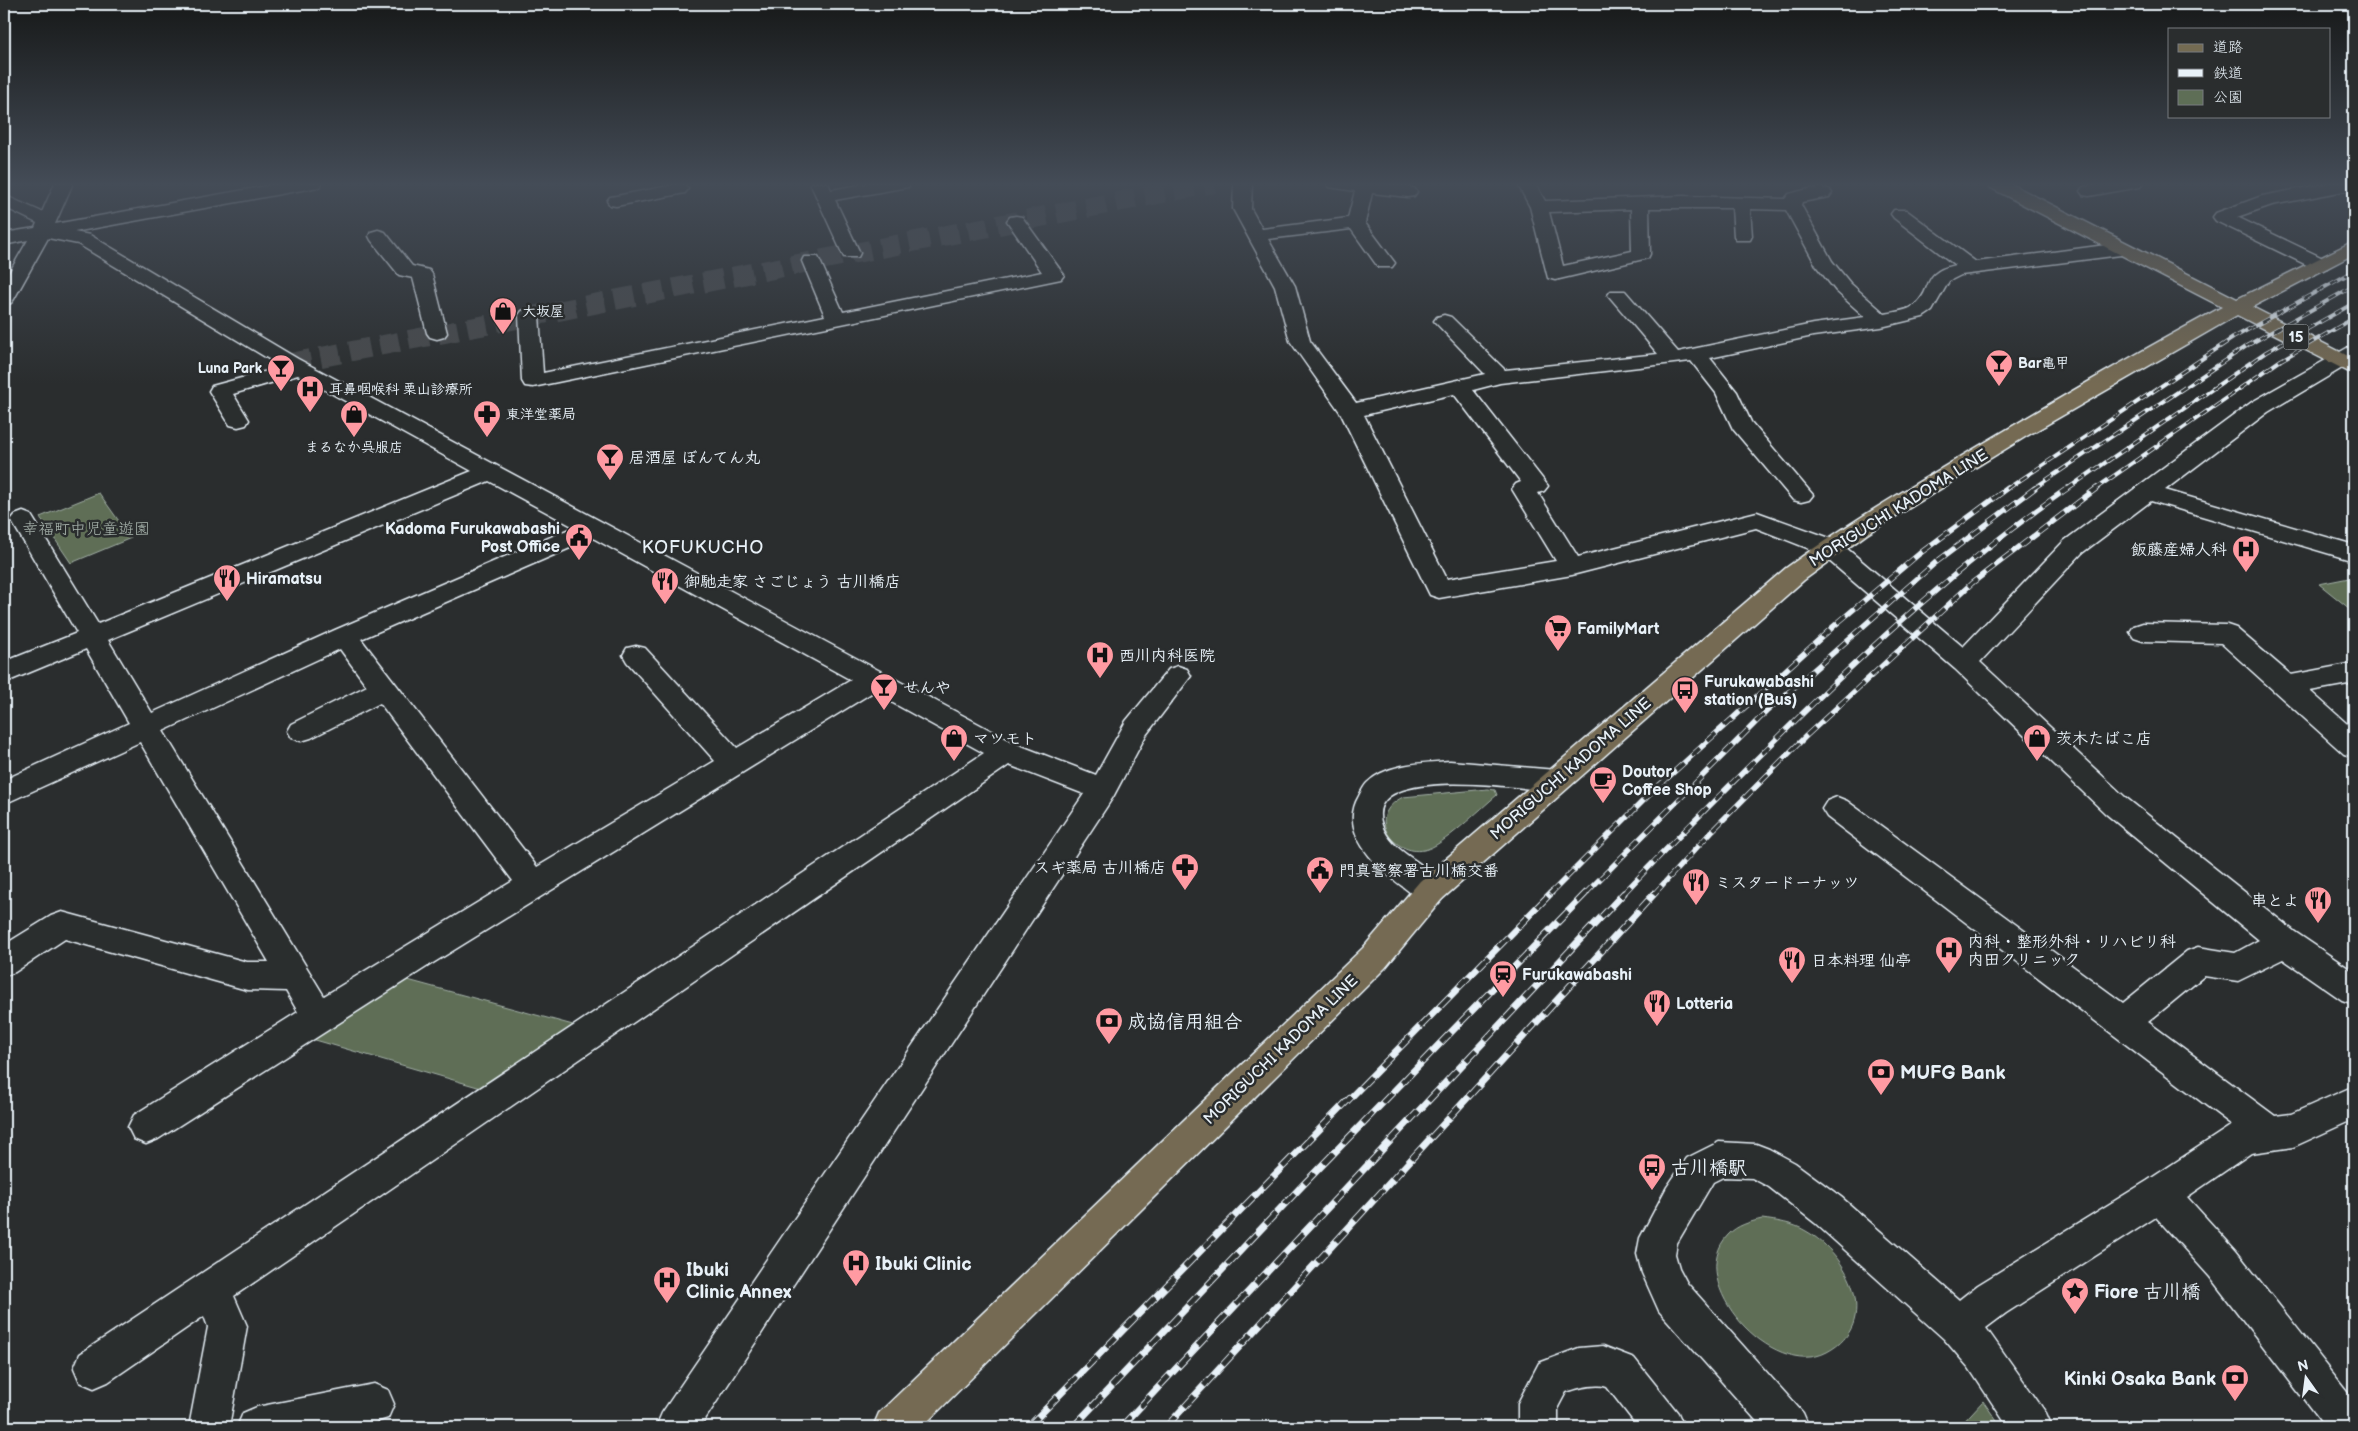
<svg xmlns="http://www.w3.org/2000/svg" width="2358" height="1431" font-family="'Balsamiq Sans','Klee One',sans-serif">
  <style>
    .green { fill: #5e6e56; stroke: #a3b0a7 }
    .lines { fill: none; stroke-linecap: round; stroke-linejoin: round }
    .minor-tunnel { stroke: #464a4c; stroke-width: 20; stroke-dasharray: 20 10; stroke-linecap: butt }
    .minor-casing { stroke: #e8f1f8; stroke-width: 3 }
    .major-casing { stroke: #e8f1f8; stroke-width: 3 }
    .minor { fill: #2a2d2e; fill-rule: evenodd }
    .major { fill: #746b52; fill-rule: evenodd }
    .rail-far2-casing { stroke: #e8f1f8; stroke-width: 4 }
    .rail-far1-casing { stroke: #e8f1f8; stroke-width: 5.5 }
    .rail-casing { stroke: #e8f1f8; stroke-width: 7 }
    .rail-far2 { stroke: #2a2d2e; stroke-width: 2.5; stroke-dasharray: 8; stroke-linecap: butt }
    .rail-far1 { stroke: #2a2d2e; stroke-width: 4; stroke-dasharray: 11; stroke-linecap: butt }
    .rail { stroke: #2a2d2e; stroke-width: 5; stroke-dasharray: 14; stroke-linecap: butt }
    .labels { text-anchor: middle; stroke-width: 5; stroke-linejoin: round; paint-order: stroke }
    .far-poi-label { font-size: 14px; font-weight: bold; fill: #e8f1f8; stroke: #2a2d2e; text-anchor: start }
    .shield { fill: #2a2d2e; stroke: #afb6bb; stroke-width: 1 }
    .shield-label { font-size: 15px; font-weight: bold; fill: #e8f1f8 }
    .poi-label { font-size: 16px; font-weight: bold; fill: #e8f1f8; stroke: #2a2d2e; text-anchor: start }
    .street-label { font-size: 16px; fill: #e8f1f8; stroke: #2a2d2e }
    .park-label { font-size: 16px; fill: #aab6af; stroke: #2a2d2e }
    .neighbourhood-label { font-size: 18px; letter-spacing: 1px; fill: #e8f1f8; stroke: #2a2d2e }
    .near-poi-label { font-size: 19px; font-weight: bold; fill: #e8f1f8; stroke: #2a2d2e; text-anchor: start }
  </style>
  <rect width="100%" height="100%" fill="#2a2d2e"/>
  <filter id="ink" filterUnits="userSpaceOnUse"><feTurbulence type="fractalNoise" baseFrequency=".02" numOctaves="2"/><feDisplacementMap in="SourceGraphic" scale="10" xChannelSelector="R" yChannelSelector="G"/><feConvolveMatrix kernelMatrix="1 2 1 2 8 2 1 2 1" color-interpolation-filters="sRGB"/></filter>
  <g filter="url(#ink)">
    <g class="green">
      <polygon points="99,493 131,538 71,563 40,517"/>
      <polygon points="2354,577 2354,608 2350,609 2319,584"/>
      <path d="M1488,789l7,1 2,5c-16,13 -55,52 -73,55 -29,6 -61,-33 -21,-53z"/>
      <polygon points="404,979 573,1025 488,1090 305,1037"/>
      <path d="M1762,1219c15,2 31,4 44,12 43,24 76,92 21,121 -54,29 -144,-70 -99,-117 9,-10 22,-13 34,-16z"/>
      <polygon points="1983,1401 2001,1427 1959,1427"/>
    </g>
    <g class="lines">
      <polyline class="minor-tunnel" points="291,363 1214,183"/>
      <g class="minor-casing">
        <g id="minor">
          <path d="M55,183h18l-18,41 228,-41h39l-3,4 -6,1 -239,44 16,3 208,124 718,385 80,31 30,-54 43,-52 9,-3 9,3 4,7 -45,59 -33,62 -413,630h-44l6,-14 422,-619 -75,-29 -775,531 13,30 -18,101h-40l19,-100 -4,-11 -96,66 -14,6 -14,-6 -6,-14 6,-14 904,-601 -111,-61 -445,274 -270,173 -12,5 -12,-5 -6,-12 6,-12 164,-103 -12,-21 -39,-1 -182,-51 -50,33 -11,4v-31l47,-29 11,-4 185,50h22l-129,-220 -136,62v-24l125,-57 -43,-74 -82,34v-21l73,-29 -66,-113 4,-5 8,-3 8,3 67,109 374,-153 -174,-96 -65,19 16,26 -3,5 -8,2 -8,-2 -21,-34 3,-5 70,-19 -204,-123 -30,-6 -34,61 -3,4 -7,2v-23l24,-42 -24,5v-12l31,-5 2,-5 -33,-16v-12l38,17zM489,481l85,46 -239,103 -183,83 -44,-73zM593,538l258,142 -114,68 -92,-100 -9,-2 -9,2 -4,7 4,7 88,99 -178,106 -176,-228zM340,649l27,37 -76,38 -4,7 4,7 10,3 10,-3 69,-35 133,178 -189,115 -161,-265z"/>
          <polygon points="810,183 828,183 831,190 870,183 911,183 908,187 902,188 835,200 860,253 858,257 844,257 842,253"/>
          <path d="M1234,183h18l-1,26 11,20 86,-11 7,-27 -26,-4 -3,-4c30,0 60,-2 88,5l3,4 -3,4 -6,1 -36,-4 -7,30 30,40 -3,4h-14l-27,-38 -83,10 27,47 15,55 46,62 129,-29 -51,-53 3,-4 7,-2 7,2 54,53 153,-16 -50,-59 3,-4h14l53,61 135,-28 52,-7 -29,-26 -19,-24 -31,-57 -36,-1 2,27 -2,4h-14l-2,-4 -2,-28h-83l1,46 -2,4 -93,22 -7,-2 -18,-71 -13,-24h18l10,18 138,-5 102,3 4,-5c12,-3 28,-8 40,-5l3,4 -3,4 -27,5 -1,3 31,56 18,22 35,31c10,-2 22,-3 30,-9 19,-16 5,-32 40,-40l-61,-47 -3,-4 3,-4h12l70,52 145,-19 7,2 2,4 -2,4 -7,2 -160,20 -12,6 -17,30 -9,6 -42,10 -68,9 -103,22 27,34 14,30 62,73 -4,5 -8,2 -8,-2 -60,-71 -17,-36 -25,-32 -191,22 -27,7 75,96 -4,5 -6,2 40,64 179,-45 81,29 125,106 101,-106 188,-139 95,-54 7,-2v15l-86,51 -103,78 189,55v16l-203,-60 -69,52 -102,109 145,135 170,135 59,40v32l-12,-4 -59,-41 -45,22 -34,-5 -56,46 127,94 16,-2 63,-28v33l-61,28 -42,6 -64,44 49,54 118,149v27h-29l-115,-150 -54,-60 -150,96 -20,15 60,85 6,14h-44l-39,-59 -25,-29 -129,-116 -46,-36 -17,-9 -29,-1 -10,5 -36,61 -2,11 4,14 8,15 116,130 6,14h-47l-103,-116 -17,-38 -5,-19 3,-16 27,-51 20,-29 32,-16 37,2 13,5 26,14 46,34 118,103 19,-15 169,-104 85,-56 -405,-308 -5,-8 5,-8 10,-4 10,4 276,202 64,-52 11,-4 37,6 24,-13 -154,-127 -150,-144 -135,-116 -64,-25 -184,47 -133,23 -9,-3 -90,-183 -50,-71 -15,-55 -42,-77zM1631,209l1,42 -69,15 -14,-54zM1454,394l67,88 -5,2 -4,5 44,72 -109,18 -83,-164z"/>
          <polygon points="2103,183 2143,183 2140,187 2134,188 2089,196 2083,195 2080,191 2083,187"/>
          <polygon points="2330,183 2354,183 2354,189 2272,205 2237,217 2327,260 2330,264 2327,268 2313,268 2216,221 2213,217 2216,213 2262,196"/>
          <polygon points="679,184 685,185 688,189 685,193 616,206 610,205 607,201 610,197 616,196"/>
          <polygon points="1016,216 1022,217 1061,271 1064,275 1061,279 533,387 525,386 522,381 519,315 522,311 529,309 536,311 539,315 543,373 825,316 802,261 804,257 818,257 820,261 843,312 1042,272 1007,221 1010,217"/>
          <polygon points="378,230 385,232 412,266 429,270 432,274 447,333 444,337 437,339 430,337 427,333 413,278 399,275 371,240 369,236 371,232"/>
          <polygon points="2143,623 2227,625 2236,628 2291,675 2354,663 2354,683 2310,691 2354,730 2354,757 2344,754 2221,643 2143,641 2134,638 2130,632 2134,626"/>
          <path d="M1450,761l106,9 10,3 4,8 -4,8 -10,3c-28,-3 -205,-32 -172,38 13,27 50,35 62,60l-4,9c-3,1 -8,4 -11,4 -10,0 -22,-12 -29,-17 -27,-20 -64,-55 -43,-90 2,-4 5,-10 8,-13 20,-20 58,-20 83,-22z"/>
          <path d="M1603,1346l31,12 44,55 6,14h-46l-31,-40c-12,-4 -29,1 -41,5l-8,15v20h-40v-24l21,-40 40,-15z"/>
          <polygon points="374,1384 388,1390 394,1404 388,1418 359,1427 237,1427 243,1413 257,1407"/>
        </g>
      </g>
      <g class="major-casing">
        <path id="major" d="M1986,183h23l228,116 117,-58v13l-102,53 102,52v14l-7,-2 -110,-56 -212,122 -158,97 -63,46 -362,319 -57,69 -463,459h-49l6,-14 484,-465 57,-67 366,-313c56,-41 116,-76 176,-112 86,-51 172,-102 260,-149l-233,-120z"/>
      </g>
      <use href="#minor" class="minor"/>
      <use href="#major" class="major"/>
      <g class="rail-far2-casing">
        <g id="rail-far2">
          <polyline points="2007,489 2233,338 2354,271"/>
          <polyline points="2033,489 2248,345 2354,286"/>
          <polyline points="2067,489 2266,352 2354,303"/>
          <polyline points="2095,489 2281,360 2354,318"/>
        </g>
      </g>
      <g class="rail-far1-casing">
        <g id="rail-far1">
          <polyline points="1550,894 1653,791 1834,626 1919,554 2008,488"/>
          <polyline points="1585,894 1766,712 1935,563 2035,488"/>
          <path d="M1623,894c58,-61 117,-119 177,-178 84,-82 171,-161 268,-228"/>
          <polyline points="1654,894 1713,830 1806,736 1972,583 2097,488"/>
        </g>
      </g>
      <g class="rail-casing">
        <g id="rail">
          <polyline points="1028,1427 1551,893"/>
          <polyline points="1073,1427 1300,1188 1586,893"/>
          <polyline points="1121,1427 1624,893"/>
          <polyline points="1166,1427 1655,893"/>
        </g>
      </g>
      <use href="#rail-far2" class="rail-far2"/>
      <use href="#rail-far1" class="rail-far1"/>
      <use href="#rail" class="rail"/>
    </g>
  </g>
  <linearGradient id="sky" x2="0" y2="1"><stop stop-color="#171919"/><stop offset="0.48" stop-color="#444c57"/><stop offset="1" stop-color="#444c57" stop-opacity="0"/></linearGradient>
  <rect width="2358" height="384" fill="url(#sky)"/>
  <defs>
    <g id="shop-pin" transform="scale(1.4375)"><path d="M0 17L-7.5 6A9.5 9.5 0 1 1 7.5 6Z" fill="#ff9aa2" stroke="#2a2d2e"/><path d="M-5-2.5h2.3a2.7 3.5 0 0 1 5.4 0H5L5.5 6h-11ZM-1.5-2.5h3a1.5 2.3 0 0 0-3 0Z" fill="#111"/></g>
    <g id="bar-pin" transform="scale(1.4375)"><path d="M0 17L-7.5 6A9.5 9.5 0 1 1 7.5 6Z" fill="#ff9aa2" stroke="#2a2d2e"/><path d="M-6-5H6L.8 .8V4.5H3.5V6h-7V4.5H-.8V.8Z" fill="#111"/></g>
    <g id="hospital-pin" transform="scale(1.4375)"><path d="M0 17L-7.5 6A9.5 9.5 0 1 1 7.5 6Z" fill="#ff9aa2" stroke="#2a2d2e"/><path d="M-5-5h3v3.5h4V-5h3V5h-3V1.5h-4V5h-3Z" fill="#111"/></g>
    <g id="pharmacy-pin" transform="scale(1.4375)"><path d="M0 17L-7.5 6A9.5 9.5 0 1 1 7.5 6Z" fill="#ff9aa2" stroke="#2a2d2e"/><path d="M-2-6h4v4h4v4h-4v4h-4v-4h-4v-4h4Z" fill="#111"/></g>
    <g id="civic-pin" transform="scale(1.4375)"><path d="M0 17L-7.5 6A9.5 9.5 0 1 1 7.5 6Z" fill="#ff9aa2" stroke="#2a2d2e"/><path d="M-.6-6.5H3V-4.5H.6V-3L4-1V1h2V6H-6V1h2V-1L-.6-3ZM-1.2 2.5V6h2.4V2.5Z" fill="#111"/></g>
    <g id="restaurant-pin" transform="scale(1.4375)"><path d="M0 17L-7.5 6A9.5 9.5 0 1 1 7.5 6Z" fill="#ff9aa2" stroke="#2a2d2e"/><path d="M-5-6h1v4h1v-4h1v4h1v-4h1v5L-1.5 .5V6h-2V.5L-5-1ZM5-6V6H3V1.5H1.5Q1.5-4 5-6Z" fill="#111"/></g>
    <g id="supermarket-pin" transform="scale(1.4375)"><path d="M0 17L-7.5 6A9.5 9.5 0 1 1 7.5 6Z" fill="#ff9aa2" stroke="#2a2d2e"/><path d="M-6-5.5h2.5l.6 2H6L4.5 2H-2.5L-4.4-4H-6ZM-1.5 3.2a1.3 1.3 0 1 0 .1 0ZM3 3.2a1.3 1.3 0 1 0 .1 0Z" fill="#111"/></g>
    <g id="bus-pin" transform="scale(1.4375)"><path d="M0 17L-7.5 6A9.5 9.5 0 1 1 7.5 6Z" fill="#ff9aa2" stroke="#2a2d2e"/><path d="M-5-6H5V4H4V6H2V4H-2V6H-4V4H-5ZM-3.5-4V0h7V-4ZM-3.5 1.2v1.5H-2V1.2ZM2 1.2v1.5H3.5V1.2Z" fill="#111"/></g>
    <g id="cafe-pin" transform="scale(1.4375)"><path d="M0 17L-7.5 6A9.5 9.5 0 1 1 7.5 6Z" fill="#ff9aa2" stroke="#2a2d2e"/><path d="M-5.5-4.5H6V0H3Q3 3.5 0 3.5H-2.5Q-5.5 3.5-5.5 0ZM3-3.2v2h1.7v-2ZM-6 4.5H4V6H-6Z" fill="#111"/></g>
    <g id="station-pin" transform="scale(1.4375)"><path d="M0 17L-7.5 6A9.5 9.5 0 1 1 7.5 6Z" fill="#ff9aa2" stroke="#2a2d2e"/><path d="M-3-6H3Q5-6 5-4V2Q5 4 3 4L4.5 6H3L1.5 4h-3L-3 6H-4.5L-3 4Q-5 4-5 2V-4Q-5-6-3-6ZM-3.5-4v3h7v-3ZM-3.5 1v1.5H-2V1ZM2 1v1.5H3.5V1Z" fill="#111"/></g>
    <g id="bank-pin" transform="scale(1.4375)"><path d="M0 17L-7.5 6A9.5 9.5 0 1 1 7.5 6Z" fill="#ff9aa2" stroke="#2a2d2e"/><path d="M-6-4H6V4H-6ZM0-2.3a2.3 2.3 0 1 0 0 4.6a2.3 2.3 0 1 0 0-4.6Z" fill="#111"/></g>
    <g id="sight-pin" transform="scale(1.4375)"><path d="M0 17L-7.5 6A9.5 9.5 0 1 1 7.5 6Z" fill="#ff9aa2" stroke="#2a2d2e"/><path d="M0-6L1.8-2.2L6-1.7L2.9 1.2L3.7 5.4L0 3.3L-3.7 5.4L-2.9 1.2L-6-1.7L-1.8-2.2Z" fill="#111"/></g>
  </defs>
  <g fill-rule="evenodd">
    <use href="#shop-pin" x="503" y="311"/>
    <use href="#bar-pin" x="1999" y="363"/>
    <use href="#bar-pin" x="281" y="368"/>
    <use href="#hospital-pin" x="310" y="389"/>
    <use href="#shop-pin" x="354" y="414"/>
    <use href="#pharmacy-pin" x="487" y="414"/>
    <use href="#bar-pin" x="610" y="457"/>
    <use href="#civic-pin" x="579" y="537"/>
    <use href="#hospital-pin" x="2246" y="549"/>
    <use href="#restaurant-pin" x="227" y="578"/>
    <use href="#restaurant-pin" x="665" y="581"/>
    <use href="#supermarket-pin" x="1558" y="628"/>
    <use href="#hospital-pin" x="1100" y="655"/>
    <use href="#bar-pin" x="884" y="687"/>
    <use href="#bus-pin" x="1685" y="690"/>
    <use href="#shop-pin" x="954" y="738"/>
    <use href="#shop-pin" x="2037" y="738"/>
    <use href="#cafe-pin" x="1603" y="780"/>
    <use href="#pharmacy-pin" x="1185" y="867"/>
    <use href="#civic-pin" x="1320" y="870"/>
    <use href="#restaurant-pin" x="1696" y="882"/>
    <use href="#restaurant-pin" x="2318" y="900"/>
    <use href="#hospital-pin" x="1949" y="950"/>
    <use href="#restaurant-pin" x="1792" y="960"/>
    <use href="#station-pin" x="1503" y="974"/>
    <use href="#restaurant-pin" x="1657" y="1003"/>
    <use href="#bank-pin" x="1109" y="1021"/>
    <use href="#bank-pin" x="1881" y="1072"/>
    <use href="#bus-pin" x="1652" y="1167"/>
    <use href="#hospital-pin" x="856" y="1263"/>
    <use href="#hospital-pin" x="667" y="1280"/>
    <use href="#sight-pin" x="2075" y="1291"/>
    <use href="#bank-pin" x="2235" y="1378"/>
  </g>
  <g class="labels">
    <g class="far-poi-label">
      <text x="522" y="316">大坂屋</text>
      <text x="2018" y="368">Bar亀甲</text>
      <text x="262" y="373" text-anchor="end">Luna Park</text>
      <text x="329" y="394">耳鼻咽喉科 栗山診療所</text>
      <text x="506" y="419">東洋堂薬局</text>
      <text x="354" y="452" text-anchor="middle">まるなか呉服店</text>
    </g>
    <rect class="shield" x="2283.5" y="324.5" width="25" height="25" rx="4"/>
    <g class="shield-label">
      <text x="2296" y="342">15</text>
    </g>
    <g class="poi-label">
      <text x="629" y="463">居酒屋 ぼんてん丸</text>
      <text x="560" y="534" text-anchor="end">Kadoma Furukawabashi<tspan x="560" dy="18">Post Office</tspan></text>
      <text x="2227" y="555" text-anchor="end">飯藤産婦人科</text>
      <text x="246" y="584">Hiramatsu</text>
      <text x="684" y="587">御馳走家 さごじょう 古川橋店</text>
      <text x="1577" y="634">FamilyMart</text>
      <text x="1119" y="661">西川内科医院</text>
      <text x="1704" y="687">Furukawabashi<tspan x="1704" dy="18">station (Bus)</tspan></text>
      <text x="903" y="693">せんや</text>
      <text x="973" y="744">マツモト</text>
      <text x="2056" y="744">茨木たばこ店</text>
      <text x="1622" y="777">Doutor<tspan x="1622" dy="18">Coffee Shop</tspan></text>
      <text x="1166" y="873" text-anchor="end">スギ薬局 古川橋店</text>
      <text x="1339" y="876">門真警察署古川橋交番</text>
      <text x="1715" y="888">ミスタードーナッツ</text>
      <text x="2299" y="906" text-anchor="end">串とよ</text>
      <text x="1968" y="947">内科・整形外科・リハビリ科<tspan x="1968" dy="18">内田クリニック</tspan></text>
      <text x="1811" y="966">日本料理 仙亭</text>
      <text x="1522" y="980">Furukawabashi</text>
      <text x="1676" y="1009">Lotteria</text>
    </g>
    <g class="street-label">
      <text transform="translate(1898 507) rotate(-32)" y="6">MORIGUCHI KADOMA LINE</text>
      <text transform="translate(1570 768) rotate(-41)" y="6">MORIGUCHI KADOMA LINE</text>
      <text transform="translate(1280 1049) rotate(-44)" y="6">MORIGUCHI KADOMA LINE</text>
    </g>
    <g class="park-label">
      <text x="86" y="534">幸福町中児童遊園</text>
    </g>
    <g class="neighbourhood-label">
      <text x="703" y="553">KOFUKUCHO</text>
    </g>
    <g class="near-poi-label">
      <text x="1128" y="1028">成協信用組合</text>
      <text x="1900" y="1079">MUFG Bank</text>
      <text x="1671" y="1174">古川橋駅</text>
      <text x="875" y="1270">Ibuki Clinic</text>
      <text x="686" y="1276">Ibuki<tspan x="686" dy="22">Clinic Annex</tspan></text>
      <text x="2094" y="1298">Fiore 古川橋</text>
      <text x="2216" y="1385" text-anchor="end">Kinki Osaka Bank</text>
    </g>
  </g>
  <rect width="2358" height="1431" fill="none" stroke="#2a2d2e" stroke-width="20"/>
  <rect x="10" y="10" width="2338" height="1411" fill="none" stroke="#e8f1f8" stroke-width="2" filter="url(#ink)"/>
  <rect x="2168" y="28" width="162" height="90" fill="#2a2d2e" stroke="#767b7f"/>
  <rect x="2178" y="44" width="25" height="8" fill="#746b52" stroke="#767b7f"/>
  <text x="2213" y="52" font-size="15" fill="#e8f1f8">道路</text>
  <rect x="2178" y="69" width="25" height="8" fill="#e8f1f8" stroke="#767b7f"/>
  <text x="2213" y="78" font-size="15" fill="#e8f1f8">鉄道</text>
  <rect x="2178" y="90" width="25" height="15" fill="#5e6e56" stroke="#767b7f"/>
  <text x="2213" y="102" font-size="15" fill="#e8f1f8">公園</text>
  <g transform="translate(2306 1378) rotate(346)" stroke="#2a2d2e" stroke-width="4" paint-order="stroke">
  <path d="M0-4L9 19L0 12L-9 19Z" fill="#e8f1f8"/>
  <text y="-8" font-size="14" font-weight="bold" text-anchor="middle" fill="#e8f1f8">N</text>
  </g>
</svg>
